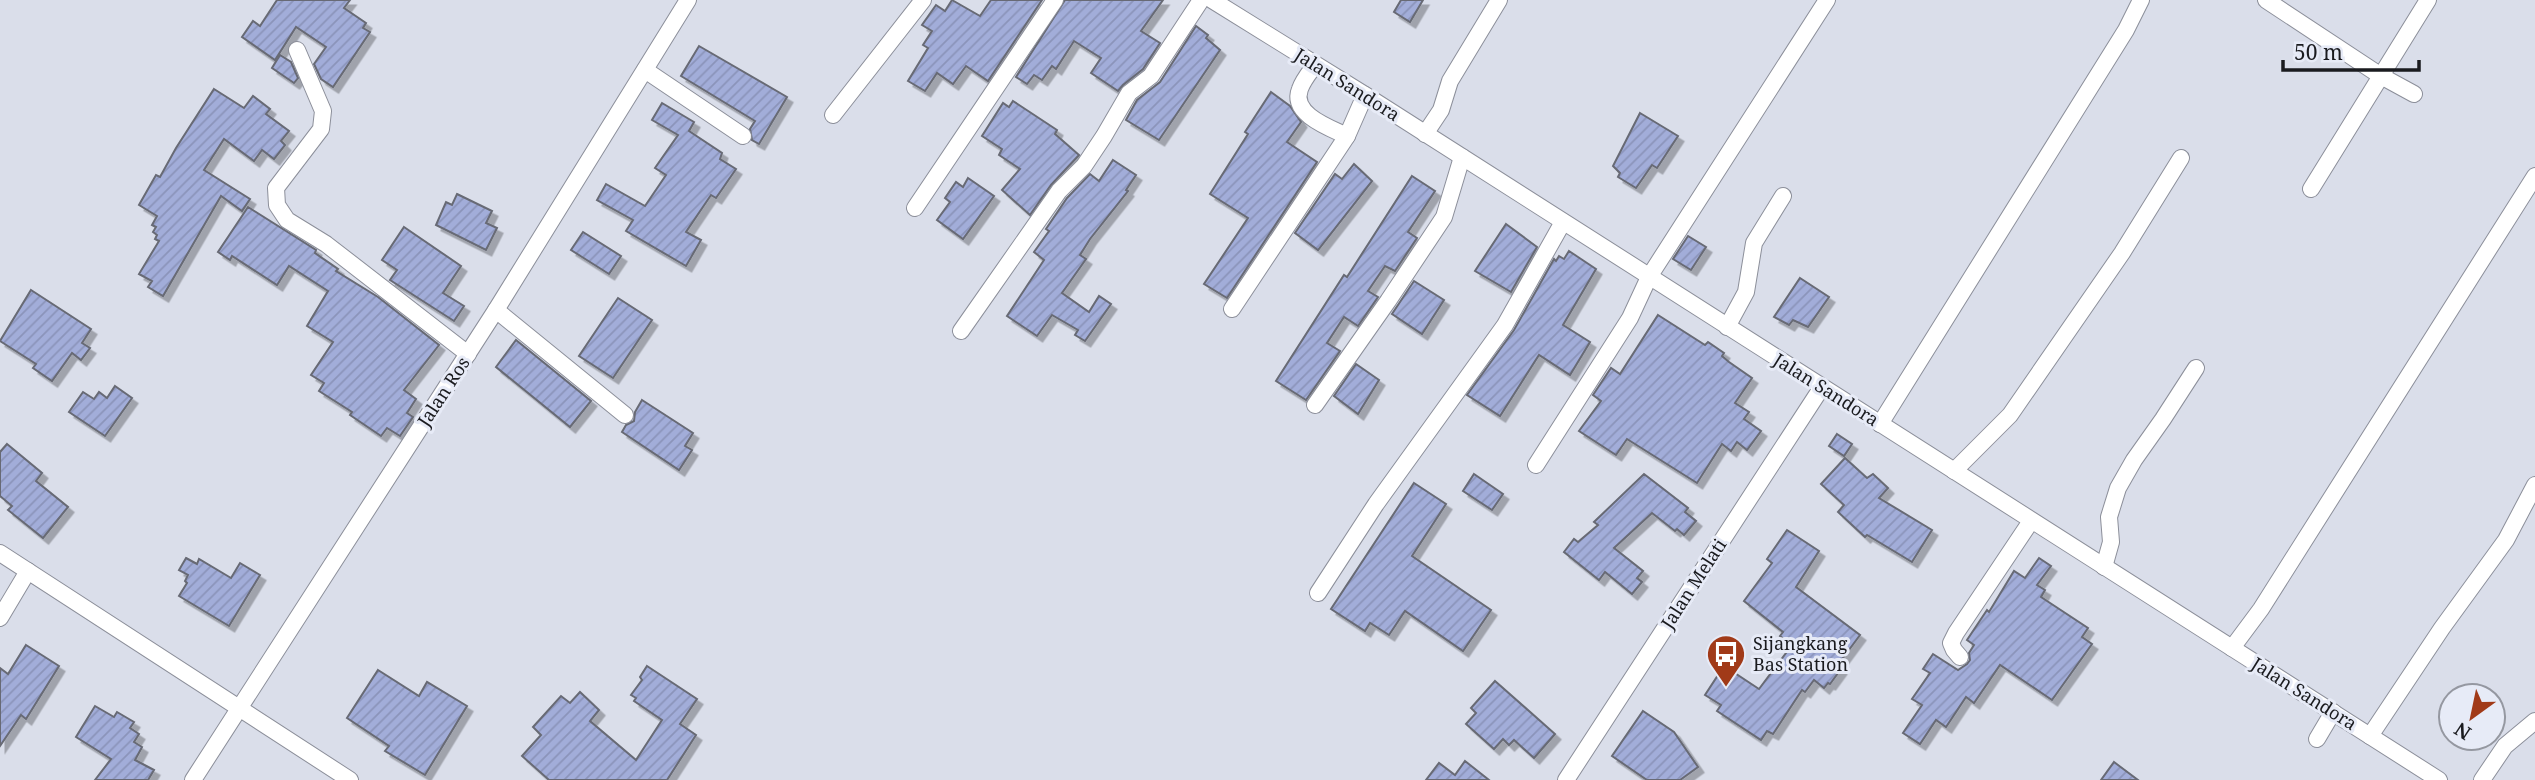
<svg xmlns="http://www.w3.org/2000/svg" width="2535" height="780" font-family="'Noto Serif',serif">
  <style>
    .building { fill: url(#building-hatch); stroke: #676a74; stroke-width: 2; filter: url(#shadow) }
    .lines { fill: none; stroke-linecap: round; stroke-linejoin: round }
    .minor-casing { stroke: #8c8f9a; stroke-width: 18 }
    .minor { stroke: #fff; stroke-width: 16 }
    .labels { text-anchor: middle; stroke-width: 6; stroke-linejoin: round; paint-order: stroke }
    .street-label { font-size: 18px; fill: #1a1b1f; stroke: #e7ebf7 }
    .poi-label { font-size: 18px; fill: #1a1b1f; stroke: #e7ebf7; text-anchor: start }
  </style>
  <defs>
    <pattern id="building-hatch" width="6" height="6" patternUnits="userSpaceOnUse" patternTransform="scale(1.75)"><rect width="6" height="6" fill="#a2add9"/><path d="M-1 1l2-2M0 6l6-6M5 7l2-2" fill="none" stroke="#8b94ba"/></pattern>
    <filter id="shadow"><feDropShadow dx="5.5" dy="5.5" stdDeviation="0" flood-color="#0004"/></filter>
  </defs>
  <rect width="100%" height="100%" fill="#dadeea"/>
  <g class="building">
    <polygon points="277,0 350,0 344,8 366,23 363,28 370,32 333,87 321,79 314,64 326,47 296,27 275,60 242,37 253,21 260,26"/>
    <polygon points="952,0 980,16 991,0 1042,0 988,81 966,66 953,84 937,73 925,91 908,81 928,48 923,45 932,31 922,25 936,5 945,11"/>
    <polygon points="1065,0 1163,0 1141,31 1160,43 1143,69 1123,85 1118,91 1091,73 1101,58 1074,41 1056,69 1052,66 1042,80 1034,75 1027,84 1016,77"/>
    <polygon points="1401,0 1423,0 1410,22 1394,12"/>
    <polygon points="1196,26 1208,35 1206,38 1220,50 1159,140 1126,120 1137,100 1160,82"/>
    <polygon points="699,46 787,97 759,144 752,140 750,129 755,121 681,76"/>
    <polygon points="280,55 291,62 298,78 294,83 272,68"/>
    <polygon points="214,89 244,108 253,96 270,109 266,114 289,131 281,141 285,145 274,159 262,150 254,161 224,139 204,170 250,199 242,211 221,196 163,296 148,287 152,281 139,274 159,241 155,239 157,235 153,232 156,227 152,225 157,216 139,205 156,175 160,177 176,148"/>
    <polygon points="1271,92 1290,106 1301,122 1287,142 1317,162 1227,298 1204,284 1248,218 1210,194 1248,134 1245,132"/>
    <polygon points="1013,101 1057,130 1055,134 1079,155 1051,185 1030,215 1002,190 1020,169 999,155 1002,149 982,136 1003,103 1009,107"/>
    <polygon points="662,103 694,122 689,131 722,153 720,159 736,169 716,198 711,195 686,232 701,240 686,266 626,231 633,220 597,200 606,184 645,206 666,175 655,168 678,135 652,120"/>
    <polygon points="1640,113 1678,136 1657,168 1652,165 1636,188 1618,177 1620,173 1613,166"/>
    <polygon points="1113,160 1136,175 1126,190 1128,191 1090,239 1080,255 1086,259 1062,293 1089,312 1099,296 1111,304 1085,341 1075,335 1078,330 1052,315 1037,336 1007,316 1044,260 1034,252 1049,231 1046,229 1067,198 1090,174 1099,181"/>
    <polygon points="1354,164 1372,181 1318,250 1295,233 1335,174 1342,179"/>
    <polygon points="1412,176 1435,191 1408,232 1417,238 1395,271 1385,266 1368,291 1378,297 1358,326 1344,317 1327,343 1340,351 1306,400 1276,381 1344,275 1347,277"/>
    <polygon points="968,178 994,196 963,239 937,220 950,202 945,198 956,182 963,187"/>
    <polygon points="457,194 492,211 486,223 497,228 486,250 436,225 446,202 452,205"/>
    <polygon points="248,207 316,250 315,253 338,269 336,271 378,297 439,345 404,390 416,399 407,413 413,417 400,436 387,428 381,436 350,415 352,412 319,391 324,383 311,375 333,342 307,326 328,291 289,266 277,285 232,256 230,260 218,252"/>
    <polygon points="1506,224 1537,247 1511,292 1475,271"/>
    <polygon points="404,227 461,266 443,293 464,306 454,321 390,280 397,270 382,260"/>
    <polygon points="583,232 621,256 609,274 571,250"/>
    <polygon points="1688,236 1706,247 1691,270 1673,259"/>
    <polygon points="1569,251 1596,269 1563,325 1590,342 1570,375 1539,355 1500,416 1467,395 1514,330 1554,259 1556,261 1559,256 1564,259"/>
    <polygon points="1800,278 1829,297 1808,327 1793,320 1789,325 1774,317"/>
    <polygon points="1414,281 1444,300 1422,334 1392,314"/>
    <polygon points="31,290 91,329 82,343 90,348 81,360 72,353 52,381 33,368 36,364 0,341"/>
    <polygon points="618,298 652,320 613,378 579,356"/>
    <polygon points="1658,315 1705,345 1708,342 1724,353 1722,356 1729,362 1752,378 1735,403 1749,412 1744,419 1761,431 1747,450 1737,442 1731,451 1722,444 1697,483 1627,439 1616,455 1579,431 1601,401 1593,395 1611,368 1620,374"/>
    <polygon points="516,340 591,401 570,427 496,367"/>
    <polygon points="1356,364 1379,380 1358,414 1334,396"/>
    <polygon points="115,386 132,398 105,436 69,412 83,392 94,399 99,392 107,398"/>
    <polygon points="642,400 693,433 685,446 692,450 679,470 622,432 626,425 634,421 635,412"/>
    <polygon points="1837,434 1852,444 1844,456 1829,446"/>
    <polygon points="7,444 42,473 36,481 68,507 43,538 8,510 12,506 0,496 0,452"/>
    <polygon points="1845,458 1867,478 1873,474 1888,488 1879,498 1932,530 1912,562 1867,535 1865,537 1838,512 1844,505 1821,484"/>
    <polygon points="1474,474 1503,494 1492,510 1463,491"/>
    <polygon points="1644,474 1688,508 1685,512 1696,521 1684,535 1677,529 1675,531 1652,513 1614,548 1643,571 1637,578 1642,582 1632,594 1605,572 1599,580 1564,552 1574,539 1578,542 1598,525 1594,522"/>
    <polygon points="1414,483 1446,504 1412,556 1491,610 1463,651 1405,611 1389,635 1370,623 1365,631 1331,609"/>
    <polygon points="1787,530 1819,551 1796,587 1860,635 1837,666 1841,669 1830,684 1828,683 1824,688 1814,680 1805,692 1802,690 1773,734 1767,731 1761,740 1717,711 1721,705 1705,695 1724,666 1759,689 1792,645 1780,636 1783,632 1744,601 1772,563 1767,559"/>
    <polygon points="186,558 197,564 199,559 231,578 240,563 260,575 229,626 179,596 187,583 185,581 188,575 179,570"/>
    <polygon points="2039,558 2051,566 2037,585 2045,590 2041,597 2088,628 2082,637 2092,644 2052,700 2000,665 1974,703 1966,697 1946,727 1936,720 1920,744 1903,733 1922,705 1912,699 1930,673 1923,669 1933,654 1958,670 1967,664 1970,660 1969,653 1974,645 1967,640 1987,610 1989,612 2014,571 2025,578"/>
    <polygon points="26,645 59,666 26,719 21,715 0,746 0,668 8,674"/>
    <polygon points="647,666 697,699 680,724 696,735 667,780 549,780 522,756 541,735 533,727 561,696 570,703 580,692 599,710 590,721 636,760 662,720 634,701 636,698 631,695 642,680 640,677"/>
    <polygon points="378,670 419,696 427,682 467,706 425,775 385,751 389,746 347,718"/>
    <polygon points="1495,681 1555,734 1534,758 1514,740 1509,745 1503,739 1494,749 1466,724 1476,713 1471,708"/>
    <polygon points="95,706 114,717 117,712 134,722 130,728 139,734 134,742 142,747 135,760 154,770 148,780 95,780 111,759 76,737"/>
    <polygon points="1643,711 1674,732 1698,767 1680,780 1647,780 1612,756"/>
    <polygon points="1465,761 1489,780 1426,780 1439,763 1455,775"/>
    <polygon points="2114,762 2138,780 2101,780"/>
  </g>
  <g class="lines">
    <g class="minor-casing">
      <g id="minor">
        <polyline points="1212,0 1365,95 2439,780"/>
        <polyline points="2266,0 2381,76 2414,94"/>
        <polyline points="297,50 323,111 321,129 276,188 277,205 287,220 326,244 468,354"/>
        <path d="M1315,65c-5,7 -12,15 -15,24 -10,25 30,39 47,47l18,-41"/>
        <polyline points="645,70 743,136"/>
        <polyline points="833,115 923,0"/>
        <polyline points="1425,134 1441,110 1450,81 1499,0"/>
        <polyline points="2311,189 2428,0"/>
        <polyline points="915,208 1055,0"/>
        <polyline points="1232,309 1347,136"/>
        <polyline points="496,310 625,415"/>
        <polyline points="1727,327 1746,292 1754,243 1783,196"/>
        <polyline points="961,331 1059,191 1084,166 1104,136 1129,93 1151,76 1201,0"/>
        <polyline points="1315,405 1388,301 1444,217 1462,157"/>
        <polyline points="1880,424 2126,30 2141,0"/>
        <polyline points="1536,465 1630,318 1649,277 1827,0"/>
        <polyline points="1954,471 2010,415 2122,253 2181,158"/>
        <polyline points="0,553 350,780"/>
        <polyline points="2104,567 2111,542 2109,517 2118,488 2134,460 2163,419 2196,368"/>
        <polyline points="1318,593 1376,504 1505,325 1563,222"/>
        <polyline points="0,618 28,571"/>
        <polyline points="2232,648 2261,609 2535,176"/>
        <polyline points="1960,657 1954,650 1951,643 1956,633 2031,521"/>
        <polyline points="2370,736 2442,628 2506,540 2535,485"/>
        <polyline points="2317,739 2333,712"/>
        <polyline points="193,780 496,310 688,0"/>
        <polyline points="1566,780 1822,387"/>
        <polyline points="2482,780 2505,746 2535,721"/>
      </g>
    </g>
    <use href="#minor" class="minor"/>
  </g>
  <defs>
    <g id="bus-pin" transform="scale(2.0125)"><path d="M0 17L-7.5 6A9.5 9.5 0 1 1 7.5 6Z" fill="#a13a18" stroke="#e7ebf7"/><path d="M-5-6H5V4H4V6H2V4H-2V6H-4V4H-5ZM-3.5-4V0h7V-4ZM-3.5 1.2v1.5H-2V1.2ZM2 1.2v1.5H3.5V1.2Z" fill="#fff"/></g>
  </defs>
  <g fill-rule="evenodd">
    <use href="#bus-pin" x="1726" y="654"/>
  </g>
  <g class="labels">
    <g class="street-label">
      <text transform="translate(1347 85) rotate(32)" y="6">Jalan Sandora</text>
      <text transform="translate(1826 390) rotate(32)" y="6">Jalan Sandora</text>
      <text transform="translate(444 392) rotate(-57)" y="6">Jalan Ros</text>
      <text transform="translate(1694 584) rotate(-57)" y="6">Jalan Melati</text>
      <text transform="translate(2304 694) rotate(32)" y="6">Jalan Sandora</text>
    </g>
    <g class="poi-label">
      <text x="1753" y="650">Sijangkang<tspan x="1753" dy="21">Bas Station</tspan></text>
    </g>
  </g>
  <g transform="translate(2472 717) rotate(213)"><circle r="33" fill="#e7ebf7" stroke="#9598a1" stroke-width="2"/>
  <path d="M0-5L12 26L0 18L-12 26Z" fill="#a13a18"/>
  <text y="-10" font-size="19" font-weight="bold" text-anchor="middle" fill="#1a1b1f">N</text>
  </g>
  <path d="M2283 60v10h136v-10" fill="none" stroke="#1a1b1f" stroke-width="3.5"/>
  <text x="2294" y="60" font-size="21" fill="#1a1b1f" stroke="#e7ebf7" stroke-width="5" paint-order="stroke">50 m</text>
</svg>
